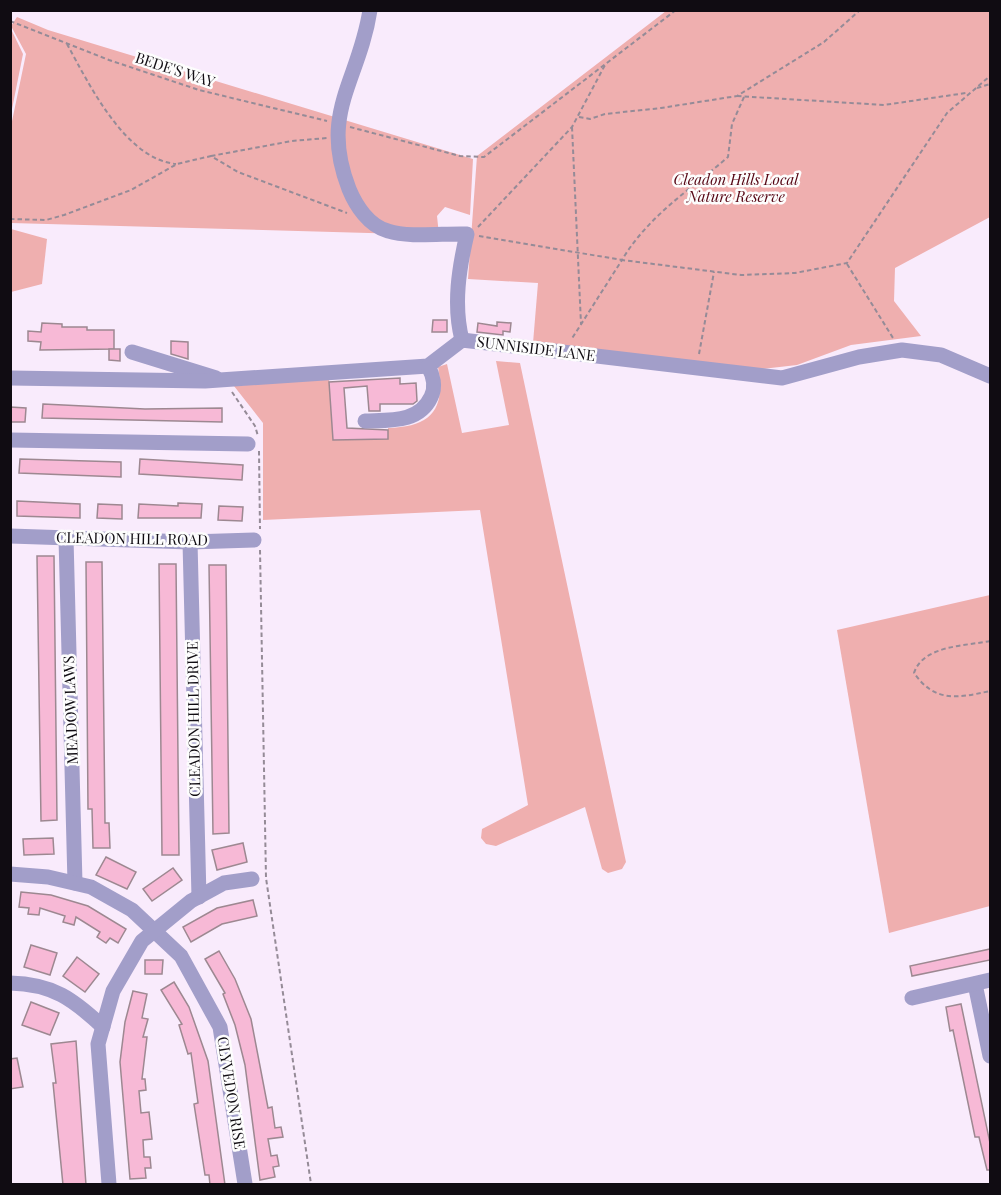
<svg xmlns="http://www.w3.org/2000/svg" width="1001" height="1195" font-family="'Playfair Display',serif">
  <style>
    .green { fill: #efafaf }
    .building { fill: #f7b9d6; stroke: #9d8891; stroke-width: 1.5 }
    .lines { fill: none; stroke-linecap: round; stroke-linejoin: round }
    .path { stroke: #958b97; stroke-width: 2; stroke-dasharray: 4.5 3; stroke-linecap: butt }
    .minor { stroke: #a29ec9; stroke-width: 15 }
    .labels { text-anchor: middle; stroke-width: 5; stroke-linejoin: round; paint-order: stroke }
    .street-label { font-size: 15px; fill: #100c12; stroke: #fdfdfd }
    .park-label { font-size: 15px; font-style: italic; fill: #550513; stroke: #fdfdfd }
  </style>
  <rect width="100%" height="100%" fill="#f9ebfc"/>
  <g class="green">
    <polygon points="666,11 990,11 990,217 895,268 894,301 921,336 851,345 797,365 754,370 533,343 538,283 468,279 477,156"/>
    <polygon points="17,17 48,30 473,159 470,215 445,207 437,216 439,235 11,223 11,126 26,54 11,26"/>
    <polygon points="11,29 23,54 11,114"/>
    <polygon points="11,229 47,239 42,284 11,292"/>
    <path d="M496,361l24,2 106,499 -4,7 -14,4 -6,-4 -17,-62 -89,39 -10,-2 -5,-6 1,-9 46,-24 -48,-295 -217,10v-97l-29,-37 95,-8 4,62 55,-2v-10c43,-1 58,-18 50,-61l9,-3 15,69 47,-8z"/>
    <polygon points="990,595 990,906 889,933 837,630"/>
  </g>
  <g class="building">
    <polygon points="433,320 447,320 447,332 432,332"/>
    <polygon points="497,322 511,323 510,332 503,331 503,335 477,332 478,323 497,326"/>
    <polygon points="42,323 62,324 62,327 87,327 87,330 114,330 114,349 40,350 41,342 28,341 28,331 41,332"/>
    <polygon points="171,341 188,342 188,359 171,354"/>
    <polygon points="109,349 120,349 120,361 109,360"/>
    <polygon points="400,378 400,384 416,383 417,401 413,404 380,404 380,411 369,411 367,386 344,388 347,428 388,430 388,439 333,440 329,382"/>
    <polygon points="43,404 145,409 222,408 222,422 42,418"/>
    <polygon points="10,407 26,408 25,422 10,422"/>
    <polygon points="20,459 121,462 121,477 19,473"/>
    <polygon points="140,459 243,465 242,480 139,474"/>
    <polygon points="17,501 80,504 80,518 17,516"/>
    <polygon points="178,503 202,504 201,518 138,518 139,504 178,506"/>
    <polygon points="98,504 122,505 122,519 97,518"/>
    <polygon points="219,506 243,507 242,521 218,520"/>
    <polygon points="37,556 54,556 57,820 41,821"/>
    <polygon points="86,562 102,562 105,823 109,823 110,848 93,848 92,809 88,809"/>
    <polygon points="159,564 176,564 179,855 162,855"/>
    <polygon points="209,565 226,565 229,833 213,834"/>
    <polygon points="53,838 54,854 24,855 23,839"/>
    <polygon points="243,843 247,862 217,870 212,850"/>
    <polygon points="106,857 136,872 127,889 96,875"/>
    <polygon points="173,868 182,880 152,901 143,889"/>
    <polygon points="21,892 51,895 88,906 126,929 118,943 110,938 106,943 97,937 100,932 76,917 74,925 63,922 65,916 40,908 39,915 28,914 29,908 19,907"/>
    <polygon points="253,900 257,916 222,924 191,942 183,927 217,908"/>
    <polygon points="31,945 57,953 50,975 24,967"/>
    <polygon points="990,949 990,960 912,976 910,966"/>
    <polygon points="219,951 235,979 251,1019 268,1108 272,1107 275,1128 281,1127 283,1137 268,1139 271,1156 277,1155 279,1166 273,1167 275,1177 260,1180 245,1065 235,1025 223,994 225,993 205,959"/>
    <polygon points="77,957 99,974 85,992 63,976"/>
    <polygon points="145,960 163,960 162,974 145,974"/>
    <polygon points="174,982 189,1007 208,1061 225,1185 210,1185 209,1175 205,1175 194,1104 198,1103 191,1053 188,1054 179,1025 182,1024 161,990"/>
    <polygon points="133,991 147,994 142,1018 148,1019 143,1037 147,1037 142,1079 145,1079 146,1090 139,1091 141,1113 149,1112 152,1139 143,1140 144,1157 150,1157 151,1168 145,1168 146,1178 130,1179 120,1062 125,1022"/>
    <polygon points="31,1002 59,1013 50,1035 22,1025"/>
    <polygon points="961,1004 990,1143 990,1170 987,1170 979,1137 975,1137 953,1030 950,1031 946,1007"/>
    <polygon points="76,1041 86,1185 63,1185 53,1083 56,1083 51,1044"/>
    <polygon points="17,1058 23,1087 10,1089 10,1059"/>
  </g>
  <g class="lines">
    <g class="path">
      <polyline points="10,21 109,60 199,90 327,121"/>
      <path d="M67,44c22,40 58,115 109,120"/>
      <polyline points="977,88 990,84"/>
      <polyline points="737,96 884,105 966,93"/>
      <path d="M744,97l-12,27 -4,33c-37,32 -80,59 -106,103l119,15 54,-2 52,-10 100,-150 43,-37"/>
      <polyline points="579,117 590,119 605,114 661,108 737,96 824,42 860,10"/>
      <polyline points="350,127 460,156 484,157 676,10"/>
      <polyline points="572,127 581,324"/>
      <polyline points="211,156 292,141 327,138"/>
      <polyline points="10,219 46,220 64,215 131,190 177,164 211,156 238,172 347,213"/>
      <polyline points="478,227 572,127 605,65"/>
      <polyline points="479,236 622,260 571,340"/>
      <polyline points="847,264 893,338"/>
      <polyline points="699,354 714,272"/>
      <polyline points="232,392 255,426 258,436"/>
      <polyline points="259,451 260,529"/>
      <polyline points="260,550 266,878 311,1184"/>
      <path d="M990,641c-24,5 -67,4 -76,32 21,30 44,25 76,18"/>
    </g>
    <g class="minor">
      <path d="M370,10c-11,72 -51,102 -21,179 7,17 20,37 39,42 21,7 57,2 79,3 -8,34 -14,71 -5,106"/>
      <polyline points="132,352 216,378"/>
      <polyline points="10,378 205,381 428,366 462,340 782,378 859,357 902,350 941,355 990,376"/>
      <path d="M365,421c25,-1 54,2 66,-24 5,-10 2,-22 -3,-31"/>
      <polyline points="10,440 248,444"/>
      <polyline points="10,536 190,542 254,540"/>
      <polyline points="66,538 75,883"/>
      <polyline points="190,542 199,897"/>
      <polyline points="10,874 48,877 91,887 132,910 181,956 220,1027 245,1184"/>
      <path d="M10,983c43,1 63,16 93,44"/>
      <polyline points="975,984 990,1056"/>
      <polyline points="912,998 990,980"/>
      <polyline points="109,1184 98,1044 113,991 142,941 191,901 224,883 252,879"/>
    </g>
  </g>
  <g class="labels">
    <g class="street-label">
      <text transform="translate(175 70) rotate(18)" y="5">BEDE'S WAY</text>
      <text transform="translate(536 349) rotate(7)" y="5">SUNNISIDE LANE</text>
      <text transform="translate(132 539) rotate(1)" y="5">CLEADON HILL ROAD</text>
      <text transform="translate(71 710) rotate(-92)" y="5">MEADOW LAWS</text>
      <text transform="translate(194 719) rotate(-91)" y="5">CLEADON HILL DRIVE</text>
      <text transform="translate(231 1093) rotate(81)" y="5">CLYVEDON RISE</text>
    </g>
    <g class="park-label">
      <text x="736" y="185">Cleadon Hills Local<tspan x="736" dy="17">Nature Reserve</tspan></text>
    </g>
  </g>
  <rect width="1001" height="1195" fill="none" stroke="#100c12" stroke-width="24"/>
</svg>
